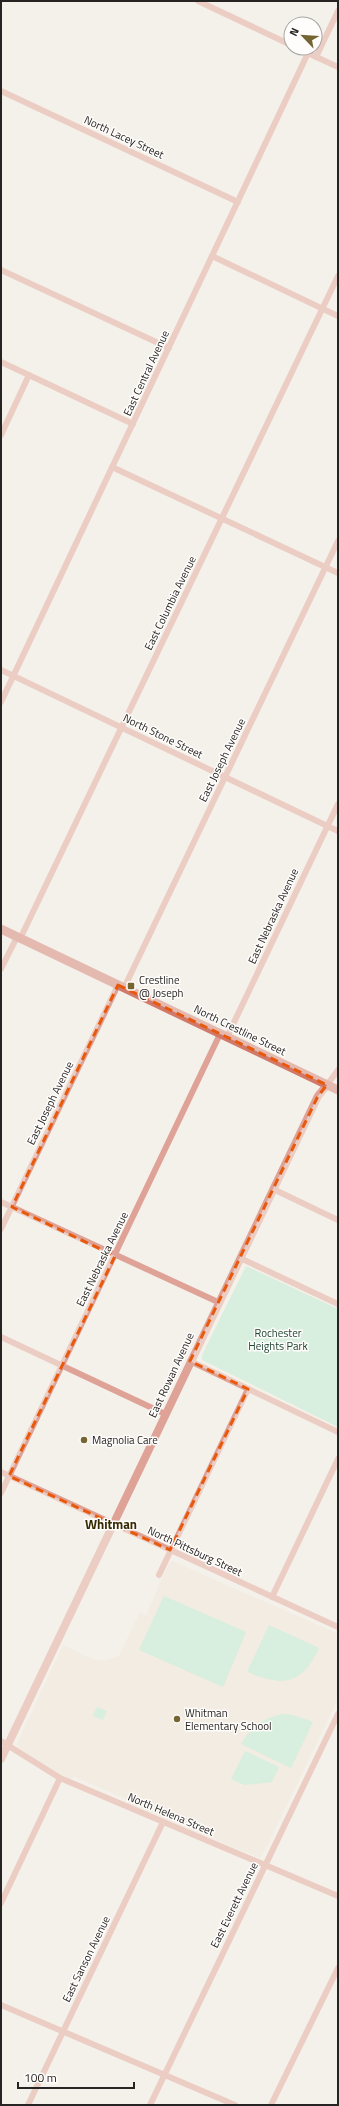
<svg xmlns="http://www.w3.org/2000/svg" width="339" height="2106" font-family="'Titillium Web',sans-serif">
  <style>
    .built { fill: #efe6d9 }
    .green { fill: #b6ead0 }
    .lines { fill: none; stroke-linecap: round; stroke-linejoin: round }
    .minor { stroke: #dfa297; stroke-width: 6 }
    .tertiary { stroke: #dfa297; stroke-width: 8 }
    .secondary { stroke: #d1796b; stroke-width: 9 }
    .marked { fill: none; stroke: #e8590c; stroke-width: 3; stroke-dasharray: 8 5; stroke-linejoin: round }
    .poi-dot { fill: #746533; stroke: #fffdfb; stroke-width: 1.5 }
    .labels { text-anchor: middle; stroke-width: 3; stroke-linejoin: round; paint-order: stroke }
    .street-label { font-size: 11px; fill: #262422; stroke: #fffdfb }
    .poi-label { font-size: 11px; fill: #262422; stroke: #fffdfb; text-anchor: start }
    .park-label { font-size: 11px; fill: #1a4231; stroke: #fffdfb }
    .quarter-label { font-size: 13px; font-weight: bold; fill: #342900; stroke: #fffdfb }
  </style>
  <rect width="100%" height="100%" fill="#f4f0ea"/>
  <polygon class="built" points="172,1561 338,1634 338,1699 262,1856 260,1858 129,1804 126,1799 75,1777 70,1779 54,1772 19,1748 17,1744 63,1645 92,1659 104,1661 119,1656 140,1612 146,1615 169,1563"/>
  <g class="green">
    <polygon points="246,1266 338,1309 338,1427 202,1360 202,1355"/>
    <polygon points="164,1596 246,1632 223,1687 139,1650"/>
    <path d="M269,1625l50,23c-17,37 -36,39 -72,24z"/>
    <polygon points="97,1707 107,1711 103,1720 93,1716"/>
    <path d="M283,1714l10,1 20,7 -22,46 -50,-24c10,-17 22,-26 42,-30z"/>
    <polygon points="245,1751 279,1767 272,1782 244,1785 231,1779"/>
  </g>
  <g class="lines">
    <g class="minor">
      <polyline points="198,1 291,45"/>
      <polyline points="297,48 338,67"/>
      <polyline points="316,57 338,11"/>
      <polyline points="1,91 238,202"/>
      <polyline points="212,256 338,316"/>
      <polyline points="1,270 169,348"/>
      <polyline points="1,362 133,424"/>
      <polyline points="1,435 29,375"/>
      <polyline points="112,467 338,573"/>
      <polyline points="1,670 338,831"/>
      <polyline points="1,702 308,53"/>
      <polyline points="20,939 338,276"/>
      <polyline points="1,969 17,937"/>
      <polyline points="124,988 338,541"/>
      <polyline points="227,1037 338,804"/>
      <polyline points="327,1085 338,1070"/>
      <polyline points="273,1189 338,1220"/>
      <polyline points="1,1202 218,1302"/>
      <polyline points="1,1229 118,985"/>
      <polyline points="240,1258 338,1304"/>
      <polyline points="1,1337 165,1414"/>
      <polyline points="190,1361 338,1432"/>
      <polyline points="1,1472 338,1627"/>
      <polyline points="1,1493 220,1034"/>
      <polyline points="159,1575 248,1389"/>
      <polyline points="272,1597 338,1459"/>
      <polyline points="1,1741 60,1778 338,1896"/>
      <polyline points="1,1903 60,1778"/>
      <polyline points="1,2005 235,2105"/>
      <polyline points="28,2105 163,1822"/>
      <polyline points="150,2105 338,1714"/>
      <polyline points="271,2105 338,1968"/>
    </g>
    <polyline class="tertiary" points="1,1759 318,1096 327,1085"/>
    <polyline class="secondary" points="1,929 338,1090"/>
  </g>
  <path d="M0 0H339V2106H0ZM118,985l209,100 -9,11 -128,265 58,28 -78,161 -161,-74 106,-220 -103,-49z" fill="#f4f0ea" fill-opacity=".55" fill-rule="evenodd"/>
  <path class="marked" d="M118,985l209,100 -9,11 -128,265 58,28 -78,161 -161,-74 106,-220 -103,-49z"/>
  <g class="poi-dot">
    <rect x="127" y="982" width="8" height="8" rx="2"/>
    <circle cx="84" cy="1440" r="4"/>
    <circle cx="177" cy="1719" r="4"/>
  </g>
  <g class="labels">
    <g class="street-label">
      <text transform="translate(124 137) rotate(25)" y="4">North Lacey Street</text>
      <text transform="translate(146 373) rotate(-65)" y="4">East Central Avenue</text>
      <text transform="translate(170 603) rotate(-64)" y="4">East Columbia Avenue</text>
      <text transform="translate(163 736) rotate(26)" y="4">North Stone Street</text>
      <text transform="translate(222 760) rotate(-64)" y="4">East Joseph Avenue</text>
      <text transform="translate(273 916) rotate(-65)" y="4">East Nebraska Avenue</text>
      <text transform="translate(240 1030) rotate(26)" y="4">North Crestline Street</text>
      <text transform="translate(50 1103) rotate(-64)" y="4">East Joseph Avenue</text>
      <text transform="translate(102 1259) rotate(-64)" y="4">East Nebraska Avenue</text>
      <text transform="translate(171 1375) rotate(-65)" y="4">East Rowan Avenue</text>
      <text transform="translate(195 1551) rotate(25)" y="4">North Pittsburg Street</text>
      <text transform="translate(171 1814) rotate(23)" y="4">North Helena Street</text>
      <text transform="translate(234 1905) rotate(-64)" y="4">East Everett Avenue</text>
      <text transform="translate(86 1959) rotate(-64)" y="4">East Sanson Avenue</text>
    </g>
    <g class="poi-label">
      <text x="139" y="984">Crestline<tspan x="139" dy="13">@ Joseph</tspan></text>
      <text x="92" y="1444">Magnolia Care</text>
      <text x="185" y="1717">Whitman<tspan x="185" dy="13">Elementary School</tspan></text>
    </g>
    <g class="park-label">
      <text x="278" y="1337">Rochester<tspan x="278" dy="13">Heights Park</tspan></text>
    </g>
    <g class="quarter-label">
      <text x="111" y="1529">Whitman</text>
    </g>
  </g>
  <rect width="339" height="2106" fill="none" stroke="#262422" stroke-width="4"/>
  <g transform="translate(303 36) rotate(295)"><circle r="19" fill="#fffdfb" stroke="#a8a6a4"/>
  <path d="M0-3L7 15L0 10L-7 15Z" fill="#746533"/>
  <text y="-6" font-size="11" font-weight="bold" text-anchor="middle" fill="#262422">N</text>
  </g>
  <path d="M18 2082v6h116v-6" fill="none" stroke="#262422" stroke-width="2"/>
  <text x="24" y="2082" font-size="12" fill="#262422" stroke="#fffdfb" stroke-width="3" paint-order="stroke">100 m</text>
</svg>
